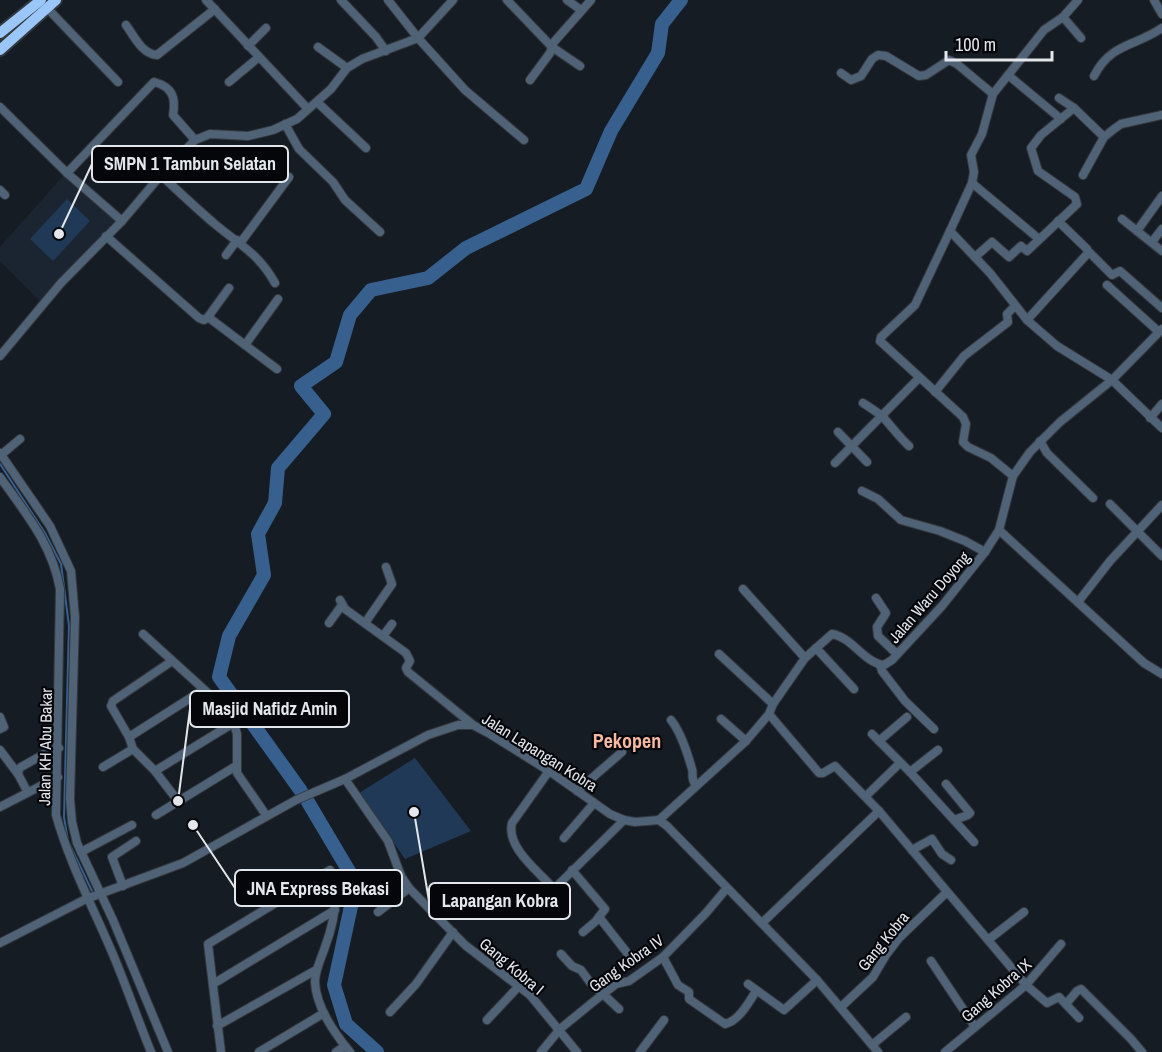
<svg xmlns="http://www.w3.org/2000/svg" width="1162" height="1052" font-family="'Archivo Narrow',sans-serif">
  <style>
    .built { fill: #1b2531 }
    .pitch { fill: #203956 }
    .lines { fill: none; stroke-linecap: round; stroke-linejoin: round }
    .stream { stroke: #38608e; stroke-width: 2 }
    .river { stroke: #38608e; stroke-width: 14 }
    .minor-casing { stroke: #33383f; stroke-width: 10 }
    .highway-casing { stroke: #33383f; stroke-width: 14 }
    .minor { stroke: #506276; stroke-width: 8 }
    .highway { stroke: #9ac6fa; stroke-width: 10 }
    .labels { text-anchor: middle; stroke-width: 4.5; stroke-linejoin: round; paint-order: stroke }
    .street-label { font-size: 16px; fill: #e3e7ec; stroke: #040609 }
    .quarter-label { font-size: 20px; font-weight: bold; fill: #f7b8a1; stroke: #040609 }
    .leader { fill: none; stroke: #e3e7ec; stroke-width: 2 }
    .callout-dot { fill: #e3e7ec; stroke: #040609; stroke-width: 2 }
    .callout { fill: #040609; stroke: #e3e7ec; stroke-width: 2 }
    .callout-label { font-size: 18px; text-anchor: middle; font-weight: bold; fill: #e3e7ec }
  </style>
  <rect width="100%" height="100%" fill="#161c23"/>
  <polygon class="built" points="65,174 118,220 42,303 0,261 0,247"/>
  <g class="pitch">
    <polygon points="67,199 90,221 53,261 30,239"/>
    <polygon points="415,758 471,831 405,859 359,793"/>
  </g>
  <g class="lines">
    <polyline class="stream" points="0,464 45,533 61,564 69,626 64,817 68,841 92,891"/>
    <g class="river">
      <polyline points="301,791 219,677 229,636 264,575 258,534 275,503 278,468 324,414 301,386 336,362 350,315 371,290 428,278 466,248 586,189 611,131 658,53 662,24 681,0"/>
      <polyline points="308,802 356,883 334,985 346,1024 377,1052"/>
    </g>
    <g class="minor-casing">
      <g id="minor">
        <polyline points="206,0 308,109"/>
        <polyline points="341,0 376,37 386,51"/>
        <polyline points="388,0 418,38 465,90 524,140"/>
        <polyline points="507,0 552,47 580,66"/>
        <polyline points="567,0 581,10"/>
        <polyline points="1078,0 1063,17 1044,30 993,94 982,134 971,155 974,172 972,183 950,231 990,273 1027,320 1057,346 1112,380 1162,428"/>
        <polyline points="1154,0 1162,14"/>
        <polyline points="47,8 118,82"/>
        <polyline points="1063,17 1081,38"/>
        <path d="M126,25c8,11 16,29 31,30l58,-46"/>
        <polyline points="248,46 266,28"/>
        <polyline points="318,47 347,68"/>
        <polyline points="841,73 851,80 861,76 872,59 878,55 886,56 919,76 926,75 949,60 957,64 993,94"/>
        <polyline points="1008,75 1061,119"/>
        <path d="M1094,76c17,-33 40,-29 68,-48"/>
        <polyline points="530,80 550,53 554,42 591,0"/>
        <polyline points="229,82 259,57"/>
        <polyline points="1059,98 1074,108 1104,137"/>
        <polyline points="317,102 366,148"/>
        <polyline points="0,107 67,173 122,221"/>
        <polyline points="285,124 299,149 333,182 345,200 380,232"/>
        <path d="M67,173l87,-91c19,5 22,16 19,33l22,25"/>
        <path d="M161,175c18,17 36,34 55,50 24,20 43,29 59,58"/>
        <polyline points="1083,175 1104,137 1114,129 1121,124 1162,115"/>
        <polyline points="972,183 1039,239"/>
        <polyline points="0,190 5,195"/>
        <polyline points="1122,219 1162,251"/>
        <polyline points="950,231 915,305 881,337 880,341 963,417 966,424 963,442 968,447 991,458 1013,476"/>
        <polyline points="1137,231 1162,196"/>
        <polyline points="106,236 199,318 204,320 208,317 277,369"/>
        <polyline points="241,242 289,177"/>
        <polyline points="1152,242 1162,229"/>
        <polyline points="1088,251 1112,275 1120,271 1162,308"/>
        <polyline points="226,255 237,240"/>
        <polyline points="975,257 992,242 1009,257 1021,246 1027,251 1077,204 1075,197 1038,171 1031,148 1041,135 1074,108"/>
        <polyline points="1107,285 1159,332"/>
        <polyline points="208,317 229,288"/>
        <polyline points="1027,320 1088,253 1087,249 1058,221"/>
        <polyline points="245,345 278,299"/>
        <polyline points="0,356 61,283 122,221 161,175 195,140 210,134 248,136 273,130 297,119 331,89 347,68 362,59 418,38 453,0"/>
        <polyline points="935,392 964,356 1008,322 1007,314 1015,306"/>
        <path d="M863,403c6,4 14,9 20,14 9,10 16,20 26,29"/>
        <polyline points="1150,418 1162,404"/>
        <polyline points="838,432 867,462"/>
        <polyline points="1040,441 1047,453 1093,498"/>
        <polyline points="0,453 50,526 71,571 75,617 70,799 72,822 77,843 113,920 168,1052"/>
        <polyline points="1,455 20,439"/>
        <polyline points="835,463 919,378"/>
        <path d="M0,477c26,37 52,67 60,112l-4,226c14,50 38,94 58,142 13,31 24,63 37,95"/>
        <polyline points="862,491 878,499 901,520 940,531 965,541 985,552"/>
        <polyline points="1110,504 1162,556"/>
        <polyline points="999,530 1144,663 1162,674"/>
        <polyline points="743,589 805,658"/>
        <polyline points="876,598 886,613 877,627 878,636 897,654"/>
        <polyline points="340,600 345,609 406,653 410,661 406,668 408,672 472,724"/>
        <polyline points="1078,602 1110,561 1162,505"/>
        <polyline points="329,623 342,605"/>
        <polyline points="365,623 392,584 386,567"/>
        <polyline points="143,634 231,714 237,734 237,773 266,815"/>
        <polyline points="383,636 392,624"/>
        <polyline points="816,648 854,689"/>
        <polyline points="719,654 773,704"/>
        <polyline points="172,661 113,701 111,706 129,737 133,749 155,771 178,801"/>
        <polyline points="880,665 882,671 905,701 934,729"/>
        <polyline points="769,714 819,773 823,773 835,766 879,811 1026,985 1047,1003 1059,997 1079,1018"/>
        <polyline points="0,717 4,727 0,729"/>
        <polyline points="721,719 746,741"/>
        <path d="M671,720c9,11 17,35 21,49 2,8 -2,8 4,17"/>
        <polyline points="872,734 910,772 974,842"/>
        <polyline points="129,737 203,690"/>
        <polyline points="879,741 907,717"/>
        <polyline points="0,750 18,774 27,791"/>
        <polyline points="103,767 133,749"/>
        <polyline points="155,771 235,722"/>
        <path d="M549,771l-37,52c-6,24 25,47 40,64h4l68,-67"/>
        <polyline points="910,772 938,750"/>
        <polyline points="18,774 19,769 21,767 44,754 59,748"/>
        <polyline points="345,779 388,841 401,876 409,888 465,945 530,995 577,1052"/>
        <polyline points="946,784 970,813 968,815 954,820"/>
        <polyline points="577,791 622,752"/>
        <polyline points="866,796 900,763"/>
        <polyline points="0,807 58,777"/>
        <polyline points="156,815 236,766"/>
        <path d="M659,820l87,-79 23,-27 4,-10 32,-46 27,-24c20,3 32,29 52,31l8,-5 50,-54 43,-54 14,-22 14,-54 17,-24 30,-30 52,-42 50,-51"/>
        <polyline points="564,838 594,803"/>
        <polyline points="912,850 932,839 942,854 951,860"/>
        <polyline points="81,852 132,825"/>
        <polyline points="572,870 605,909 596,921 583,932"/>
        <polyline points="123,886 112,857 136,841"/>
        <polyline points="367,892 401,876"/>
        <polyline points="378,912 409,888"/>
        <polyline points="599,917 628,954"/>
        <polyline points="762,923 879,811"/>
        <polyline points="988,940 1024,912"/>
        <polyline points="0,943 86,899 183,863 296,800 345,779 428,735 458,725 473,725 490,734 549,771 610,814 624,820 635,822 659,820 667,826 817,980 878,1052"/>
        <polyline points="561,954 572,966 581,970 589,981 619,1009"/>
        <path d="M663,957l15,28 11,7v7l36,25c14,-3 24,-22 31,-33"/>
        <polyline points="931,961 975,1027"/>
        <polyline points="213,984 335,910"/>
        <polyline points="748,984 784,1010 817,980"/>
        <polyline points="1066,1004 1077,991 1081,989 1131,1039 1142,1052"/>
        <polyline points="841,1007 873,977 886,955 899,938 947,892"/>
        <polyline points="390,1012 416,984 453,932"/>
        <polyline points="487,1020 519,986"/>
        <polyline points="217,1026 316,970"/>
        <polyline points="872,1045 906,1017"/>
        <path d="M221,1052l-13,-108 122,-74c10,24 4,53 -5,77 -4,12 -10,23 -10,35 1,25 20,52 35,70"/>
        <polyline points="259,1052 324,1013"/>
        <polyline points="336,1052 345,1046"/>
        <polyline points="541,1052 560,1029 593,1002 616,984 629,981 663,957 706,913 727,888"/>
        <polyline points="640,1052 664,1020"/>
        <polyline points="945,1052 1026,985 1061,944"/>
      </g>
    </g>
    <g class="highway-casing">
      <g id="highway">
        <polyline points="0,33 41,0"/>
        <polyline points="0,50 56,0"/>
      </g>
    </g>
    <use href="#minor" class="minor"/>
    <use href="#highway" class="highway"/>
  </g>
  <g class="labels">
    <g class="street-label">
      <text transform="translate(929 597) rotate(-49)" y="6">Jalan Waru Doyong</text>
      <text transform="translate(45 747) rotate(-89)" y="6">Jalan KH Abu Bakar</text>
      <text transform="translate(540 752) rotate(32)" y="6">Jalan Lapangan Kobra</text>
      <text transform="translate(883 941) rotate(-51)" y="6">Gang Kobra</text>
      <text transform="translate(626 963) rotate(-35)" y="6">Gang Kobra IV</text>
      <text transform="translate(512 966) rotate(40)" y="6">Gang Kobra I</text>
      <text transform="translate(996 990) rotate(-41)" y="6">Gang Kobra IX</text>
    </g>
    <g class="quarter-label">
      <text x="627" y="748">Pekopen</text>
    </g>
  </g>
  <path class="leader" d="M59 234L92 164M178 801L190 709M193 825L235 888M414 812L429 901"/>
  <g class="callout-dot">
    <circle cx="59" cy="234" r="6"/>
    <circle cx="178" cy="801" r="6"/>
    <circle cx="193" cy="825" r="6"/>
    <circle cx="414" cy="812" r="6"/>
  </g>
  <g class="callout">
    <rect x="92" y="146" width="196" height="36" rx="6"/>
    <rect x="190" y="691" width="159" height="36" rx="6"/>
    <rect x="235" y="870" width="167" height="36" rx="6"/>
    <rect x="429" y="883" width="141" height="36" rx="6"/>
  </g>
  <g class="callout-label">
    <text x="190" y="170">SMPN 1 Tambun Selatan</text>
    <text x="270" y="715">Masjid Nafidz Amin</text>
    <text x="318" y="895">JNA Express Bekasi</text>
    <text x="500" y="907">Lapangan Kobra</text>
  </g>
  <path d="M946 51v9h106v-9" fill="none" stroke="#e3e7ec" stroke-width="3"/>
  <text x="955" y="51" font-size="18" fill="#e3e7ec" stroke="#040609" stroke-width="4.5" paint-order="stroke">100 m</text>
</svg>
